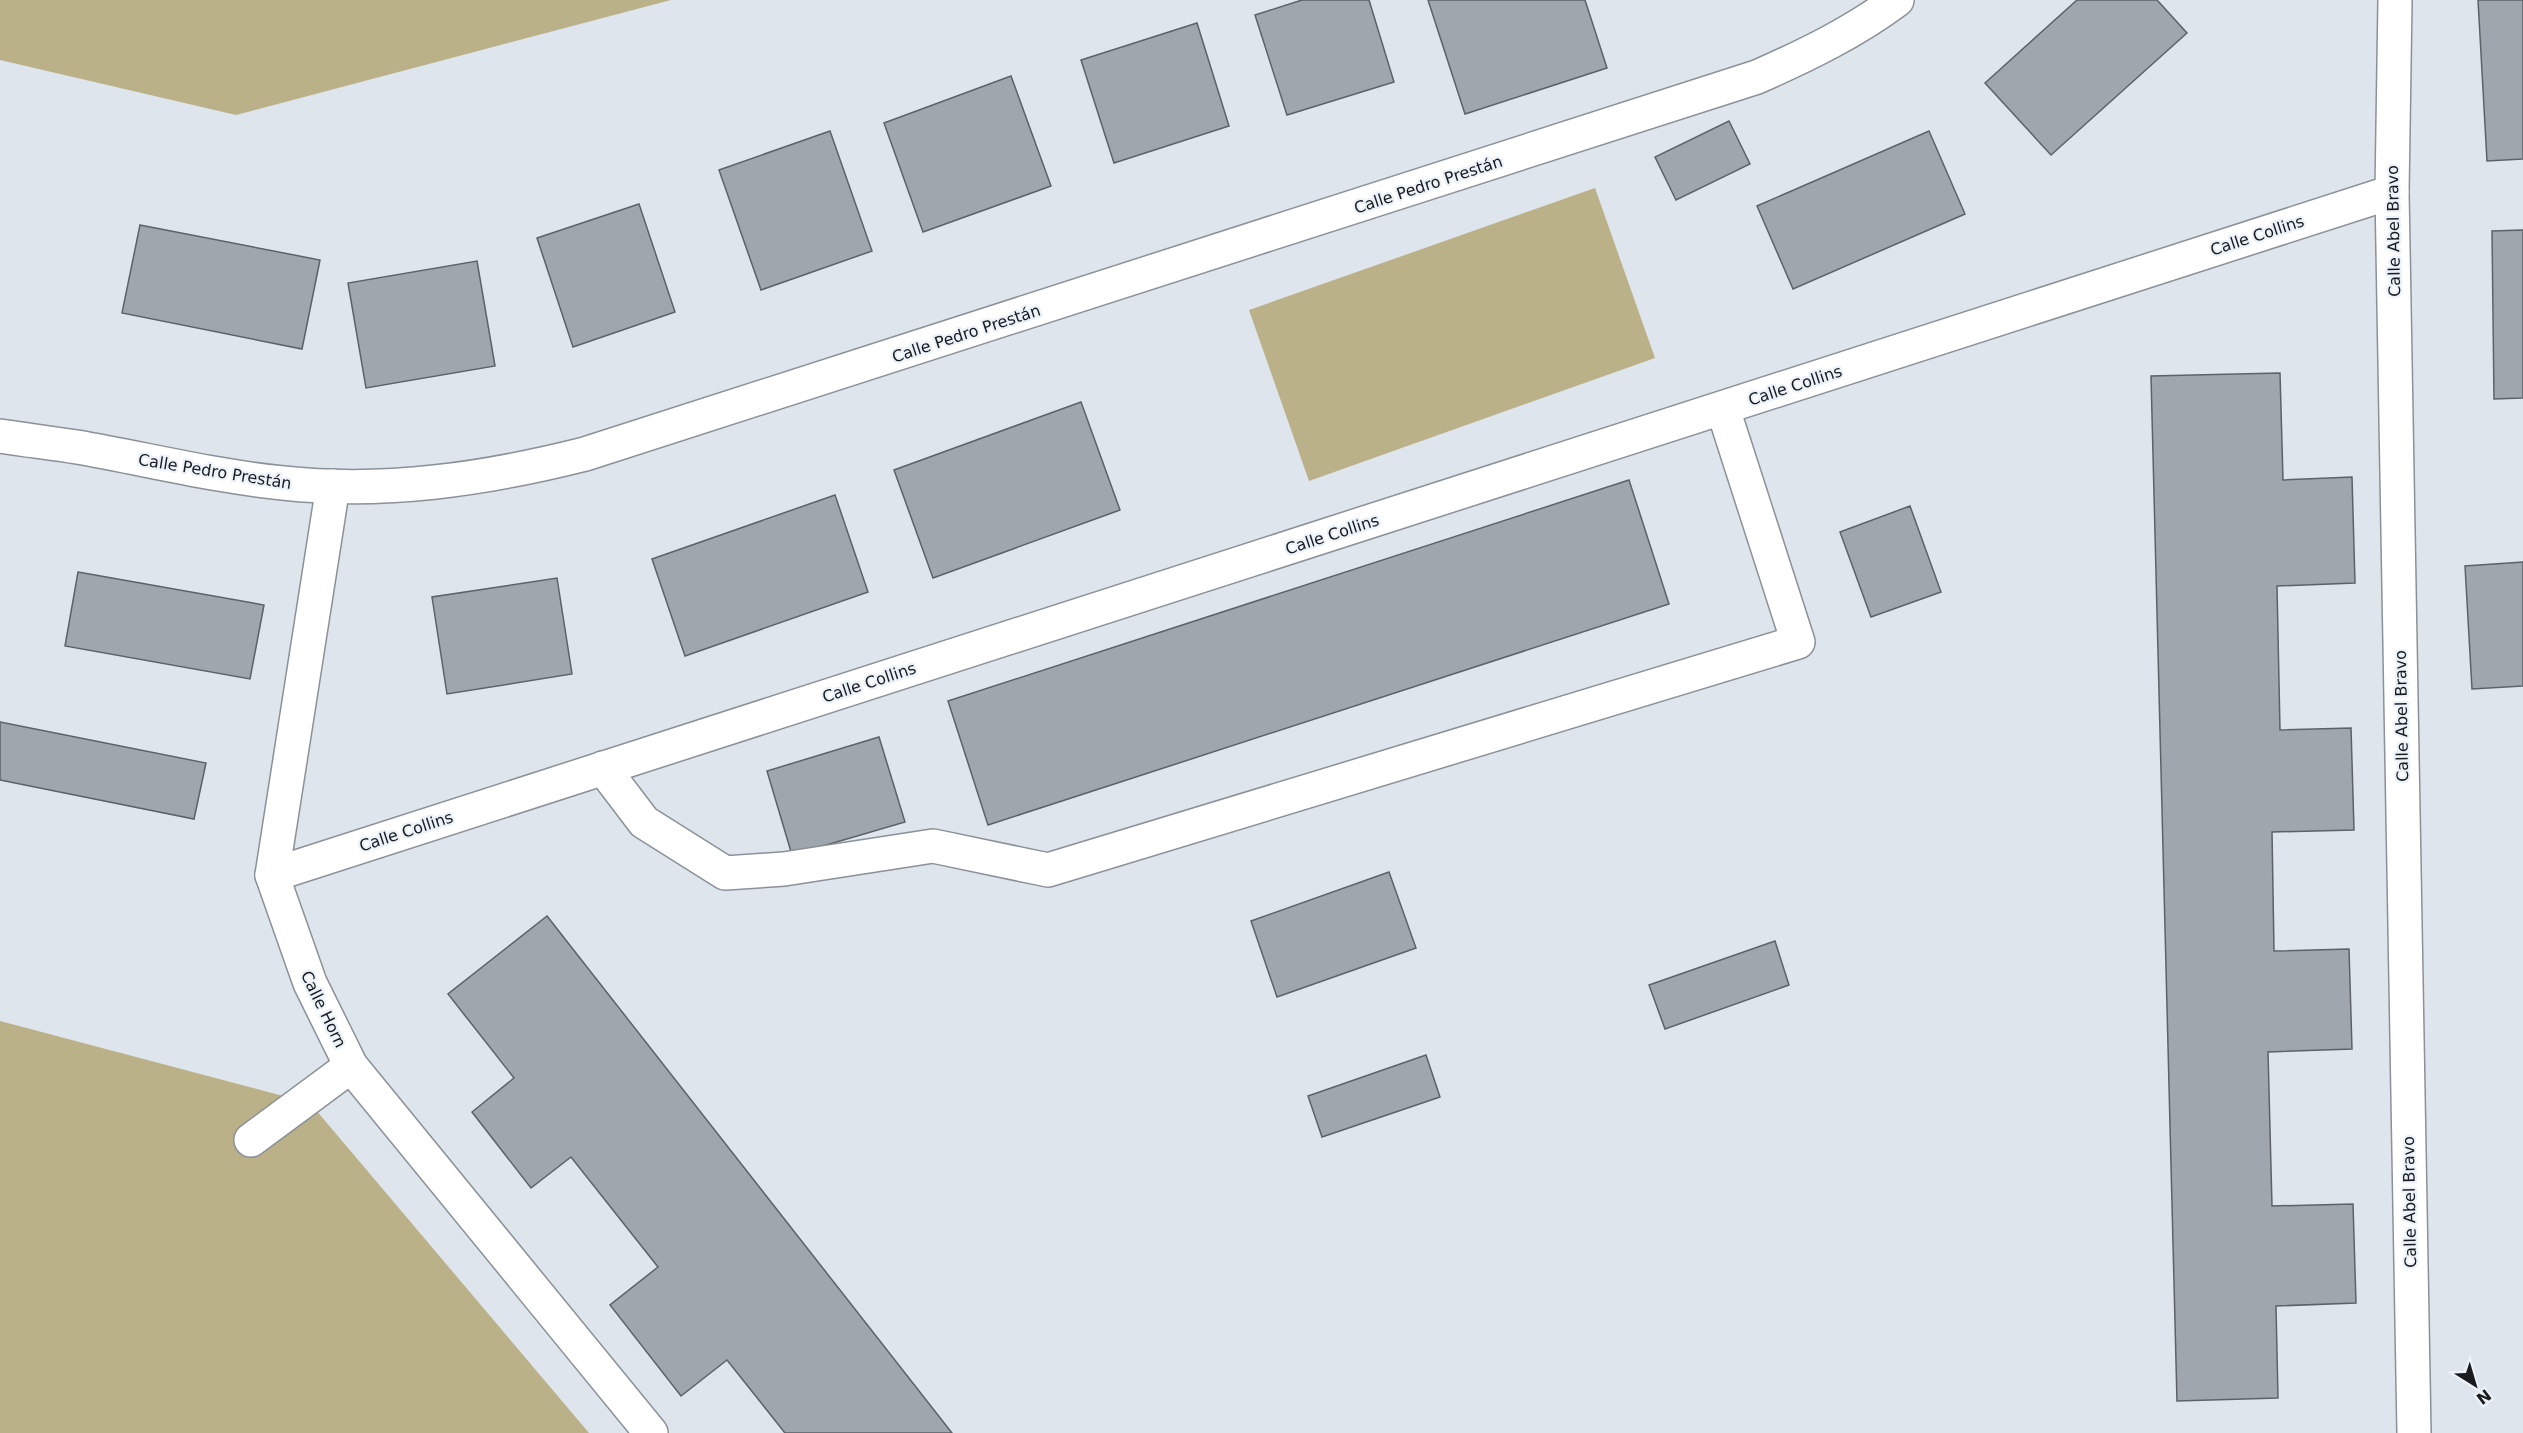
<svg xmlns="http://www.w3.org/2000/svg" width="2523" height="1433" font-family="'DejaVu Sans',sans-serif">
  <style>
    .green { fill: #bab189 }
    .building { fill: #9fa6ad; stroke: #5c6268; stroke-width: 1.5 }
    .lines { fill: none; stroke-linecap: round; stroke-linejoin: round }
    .minor-casing { stroke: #8b9198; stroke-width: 36 }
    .minor { stroke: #fff; stroke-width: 33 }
    .labels { text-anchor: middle; stroke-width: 4.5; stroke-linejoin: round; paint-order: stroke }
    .street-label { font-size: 16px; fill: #191b1e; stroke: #ebf2f9 }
  </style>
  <rect width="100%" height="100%" fill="#dee5ec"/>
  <g class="green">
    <polygon points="0,0 671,0 236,115 0,60"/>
    <polygon points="1595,188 1655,358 1309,481 1249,310"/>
    <polygon points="0,1021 310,1103 589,1433 0,1433"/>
  </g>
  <g class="building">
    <polygon points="1302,0 1369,0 1394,82 1287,115 1255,15"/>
    <polygon points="1428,0 1585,0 1607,68 1465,114"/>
    <polygon points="2077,0 2157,0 2187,33 2051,155 1985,83"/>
    <polygon points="2478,0 2523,0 2523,159 2487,161"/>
    <polygon points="1197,23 1229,126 1114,163 1081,60"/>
    <polygon points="1011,76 1051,186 923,232 884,123"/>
    <polygon points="1729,121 1750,164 1676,200 1655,157"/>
    <polygon points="830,131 872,251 761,290 719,170"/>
    <polygon points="1929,131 1965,214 1793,289 1757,206"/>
    <polygon points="639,204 675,312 573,347 537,238"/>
    <polygon points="140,225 320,260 302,349 122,313"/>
    <polygon points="2523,230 2523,398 2494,399 2492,231"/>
    <polygon points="477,261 495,366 366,388 348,283"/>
    <polygon points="2280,373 2283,480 2352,477 2355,583 2277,586 2280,730 2351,728 2354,830 2272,832 2274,951 2349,949 2352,1049 2268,1052 2272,1206 2353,1204 2356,1303 2276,1306 2278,1398 2177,1401 2151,376"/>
    <polygon points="1081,402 1120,510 933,578 894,470"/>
    <polygon points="1629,480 1669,604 988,825 948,701"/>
    <polygon points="835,495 868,592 685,656 652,559"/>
    <polygon points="1910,506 1941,592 1871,617 1840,532"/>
    <polygon points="2523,562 2523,686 2472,689 2465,566"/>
    <polygon points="78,572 264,605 250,679 65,646"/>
    <polygon points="557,578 572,674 447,694 432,597"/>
    <polygon points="0,722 206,763 194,819 0,780"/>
    <polygon points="879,737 905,822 792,855 767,771"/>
    <polygon points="1389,872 1416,948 1277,997 1251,921"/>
    <polygon points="547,916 952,1433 785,1433 727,1360 681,1396 610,1305 658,1267 571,1157 531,1188 472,1112 514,1078 448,994"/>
    <polygon points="1775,941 1789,985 1665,1029 1649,985"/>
    <polygon points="1426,1055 1440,1097 1322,1137 1308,1096"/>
  </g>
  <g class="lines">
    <g class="minor-casing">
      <g id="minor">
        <polyline points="2395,0 2392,192 2414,1433"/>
        <path d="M0,436c26,4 51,7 77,11 69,12 136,29 206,36 102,11 203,-4 302,-29l1172,-377c50,-22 97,-45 140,-77"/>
        <polyline points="333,486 272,875 310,983 351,1066 651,1433"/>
        <polyline points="603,768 644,822 725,873 784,869 933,846 1048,870 1798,642 1723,409"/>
        <polyline points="272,875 2392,192"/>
        <polyline points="251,1140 351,1066"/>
      </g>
    </g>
    <use href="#minor" class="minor"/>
  </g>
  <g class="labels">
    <g class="street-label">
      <text transform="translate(1428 184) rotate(-18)" y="6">Calle Pedro Prestán</text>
      <text transform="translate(2393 231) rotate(-91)" y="6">Calle Abel Bravo</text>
      <text transform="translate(2257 235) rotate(-18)" y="6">Calle Collins</text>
      <text transform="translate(966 333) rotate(-18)" y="6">Calle Pedro Prestán</text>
      <text transform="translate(1795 385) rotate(-18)" y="6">Calle Collins</text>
      <text transform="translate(215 471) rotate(9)" y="6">Calle Pedro Prestán</text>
      <text transform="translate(1332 534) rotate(-18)" y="6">Calle Collins</text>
      <text transform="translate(869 682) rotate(-18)" y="6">Calle Collins</text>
      <text transform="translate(2401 716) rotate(-91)" y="6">Calle Abel Bravo</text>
      <text transform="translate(406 831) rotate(-18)" y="6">Calle Collins</text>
      <text transform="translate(324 1009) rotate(64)" y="6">Calle Horn</text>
      <text transform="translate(2409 1202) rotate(-91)" y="6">Calle Abel Bravo</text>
    </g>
  </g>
  <g transform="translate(2475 1385) rotate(143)" stroke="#ebf2f9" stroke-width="4.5" paint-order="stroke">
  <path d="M0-4.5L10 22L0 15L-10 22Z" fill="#191b1e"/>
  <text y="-9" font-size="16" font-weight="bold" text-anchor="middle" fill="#191b1e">N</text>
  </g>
</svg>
